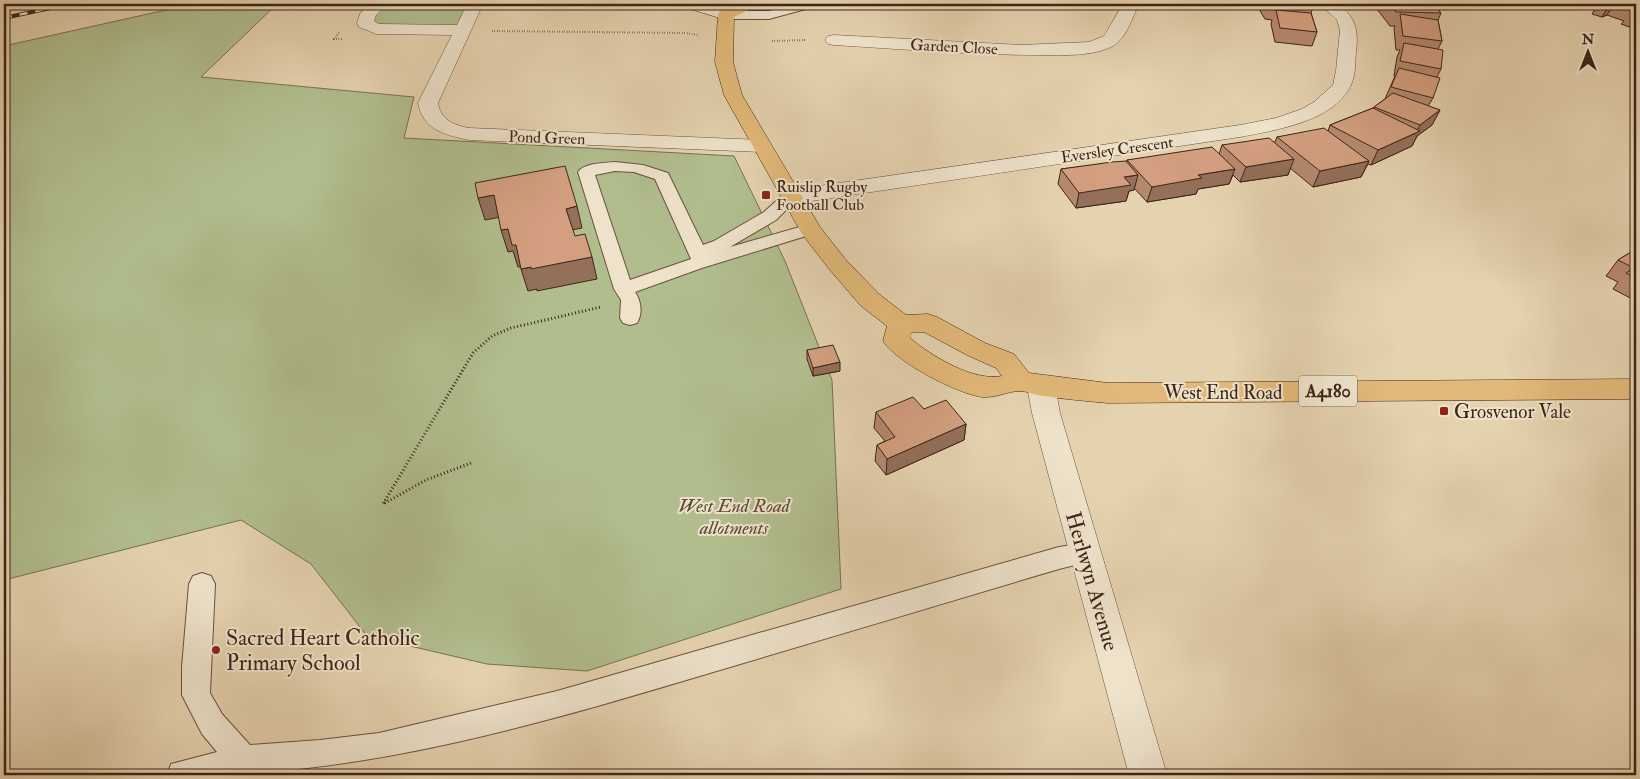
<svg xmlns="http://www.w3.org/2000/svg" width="1640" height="779" font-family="'IM FELL Double Pica',serif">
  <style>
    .green { fill: #b1bd8d; stroke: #787152 }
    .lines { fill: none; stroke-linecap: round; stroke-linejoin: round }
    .lane-casing { stroke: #68503e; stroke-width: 2 }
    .street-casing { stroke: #68503e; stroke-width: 1 }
    .secondary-casing { stroke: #3e2518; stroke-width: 1 }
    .primary-casing { stroke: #3e2518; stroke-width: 1 }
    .path-far1 { stroke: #3e2518; stroke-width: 2; stroke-dasharray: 0.5 2; stroke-linecap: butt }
    .path { stroke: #3e2518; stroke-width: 3; stroke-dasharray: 1 2.5; stroke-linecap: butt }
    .lane { fill: #eee2cb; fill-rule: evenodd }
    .street { fill: #eee2cb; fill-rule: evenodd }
    .secondary { fill: #eee2cb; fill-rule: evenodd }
    .primary { fill: #e2b978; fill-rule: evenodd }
    .rail-casing { stroke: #3e2518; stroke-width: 4 }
    .rail { stroke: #eee2cb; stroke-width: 2.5; stroke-dasharray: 8; stroke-linecap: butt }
    .wall { fill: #b5896e; stroke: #3e2518 }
    .shaded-wall { fill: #946f5a; stroke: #3e2518 }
    .building { fill: #d39f80; stroke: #3e2518 }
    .poi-dot { fill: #8f2418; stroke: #eee2cb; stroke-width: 2 }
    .labels { text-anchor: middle; stroke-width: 4; stroke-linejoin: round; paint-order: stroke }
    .far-street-label { font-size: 16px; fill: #3e2518; stroke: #eee2cb }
    .far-poi-label { font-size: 16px; fill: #3e2518; stroke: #eee2cb; text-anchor: start }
    .shield { fill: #eee2cb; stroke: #735e4e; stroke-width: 1 }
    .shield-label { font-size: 18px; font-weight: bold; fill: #3e2518 }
    .street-label { font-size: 19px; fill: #3e2518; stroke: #eee2cb }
    .poi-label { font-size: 19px; fill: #3e2518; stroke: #eee2cb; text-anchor: start }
    .park-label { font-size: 19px; font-style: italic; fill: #5b4b35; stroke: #eee2cb }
    .near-street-label { font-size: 22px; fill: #3e2518; stroke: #eee2cb }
    .near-poi-label { font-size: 22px; fill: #3e2518; stroke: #eee2cb; text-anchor: start }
  </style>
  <rect width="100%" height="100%" fill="#e5d2af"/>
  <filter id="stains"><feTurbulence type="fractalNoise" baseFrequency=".004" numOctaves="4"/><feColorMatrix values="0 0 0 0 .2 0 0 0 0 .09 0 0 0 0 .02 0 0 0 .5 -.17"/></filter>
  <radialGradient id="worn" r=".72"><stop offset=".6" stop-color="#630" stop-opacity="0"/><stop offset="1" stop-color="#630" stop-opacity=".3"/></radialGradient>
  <g class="green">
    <polygon points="193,4 277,4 201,77 414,97 404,138 734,156 785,261 832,380 841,589 587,671 487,664 367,636 311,564 241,520 4,580 4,46"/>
    <polygon points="379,4 475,4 462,30 369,26 375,6"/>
  </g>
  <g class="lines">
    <g class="lane-casing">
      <g id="lane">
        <polygon points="796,4 815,4 813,7 769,19 726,19 720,15 726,11 769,11"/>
        <path d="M615,162l28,3 25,8 35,72 11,-4 50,-29 21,-19h12l2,4 -23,23 -46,27 80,-23 6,1 3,4 -3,4 -114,35 -67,24c6,9 8,21 2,31l-7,2 -7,-2 -3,-5 1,-18 -7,-11 -36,-117c6,-9 26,-9 37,-10zM615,171l19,1 21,7 36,80 -61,21 -35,-105z"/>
        <path d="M1085,543l9,3 3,7 -3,7 -35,9c-125,37 -251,75 -376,112 -167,50 -340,98 -516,94l4,-11 46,-12 -15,-18 -20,-39v-28l7,-83 4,-8 9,-3 9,3 4,8 -5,109 12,21 28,31 70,-5 59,-7 178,-42 502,-144z"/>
      </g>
    </g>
    <g class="street-casing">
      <g id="street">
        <path d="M368,4h19l-11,11 -2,6 5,3 78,1 10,-21h16l-45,99c3,17 15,22 31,25l293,12 7,2 3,4 -3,4 -7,2 -293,-12c-24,-5 -46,-10 -51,-37l34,-68 -76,-1 -17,-7 -2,-4 3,-9z"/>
        <path d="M1123,4h16c-6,12 -13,35 -26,42 -21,11 -51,9 -74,9 -69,0 -137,-6 -205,-10l-6,-1 -3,-4 3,-4 6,-1 187,10 68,-3 15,-6z"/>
        <path d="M1320,4h18c17,12 21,27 18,47 -1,11 0,23 -5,34 -17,37 -76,45 -111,52l-449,67 -8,-2 -3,-5 3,-5 8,-2 449,-65 36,-7 26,-9 12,-7 19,-17 3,-14 4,-41 -3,-10z"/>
        <polygon points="1041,376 1051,379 1055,386 1060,413 1167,775 1129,775 1032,413 1027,386 1031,379"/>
      </g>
    </g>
    <g class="secondary-casing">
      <polygon id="secondary" points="682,4 706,4 732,11 734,15 732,19 726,20 684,7"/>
    </g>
    <g class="primary-casing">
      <path id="primary" d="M736,4h21l-2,3 -21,10 -1,45 9,33 78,132 26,33 33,34 27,21 22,-1 9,3 48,26 29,11 15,19 79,10 528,-4v20l-528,4c-22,-2 -44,-4 -65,-7 -8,-1 -16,-5 -23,-5 -13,0 -22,7 -38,6 -24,-3 -86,-35 -99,-56l4,-15 -26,-20 -31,-36 -28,-36 -78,-139 -9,-33 3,-47 2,-4zM912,332h12l43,23 29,13 6,8c-28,6 -71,-20 -92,-38z"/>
    </g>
    <g class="path-far1">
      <polyline points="492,31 685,33 698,35"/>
      <polyline points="339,33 334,39 343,39"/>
      <polyline points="772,41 806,40"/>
    </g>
    <polyline class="path" points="471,463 426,480 383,504 473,353 492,336 511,328 601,307"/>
    <use href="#lane" class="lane"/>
    <use href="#street" class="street"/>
    <use href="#secondary" class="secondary"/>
    <use href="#primary" class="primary"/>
    <g class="rail-casing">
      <polyline id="rail" points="4,18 69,4"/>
    </g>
    <use href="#rail" class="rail"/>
  </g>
  <g class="wall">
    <polygon points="1244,4 1311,4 1313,7 1311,13 1317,32 1312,46 1275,42 1271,24 1272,20 1265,19 1259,9 1261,4 1246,5"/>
    <polygon points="1368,4 1433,4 1441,13 1438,20 1442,41 1438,49 1441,69 1437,77 1433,98 1428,106 1440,110 1432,125 1417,136 1412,146 1371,165 1368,164 1361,177 1313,187 1290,168 1288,175 1240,182 1233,175 1229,184 1198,189 1196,194 1147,202 1134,188 1134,190 1129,191 1126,201 1076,208 1058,184 1061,169 1126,162 1127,160 1219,154 1222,145 1275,142 1277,137 1328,131 1330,125 1373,108 1385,99 1395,76 1394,76 1397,57 1400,50 1396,50 1394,28 1395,26 1390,26 1377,9 1378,5 1371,6"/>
    <polygon points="1574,4 1585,4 1580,6"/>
    <polygon points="1598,4 1636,4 1636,28 1635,29 1621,24 1624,21 1607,15 1602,17 1592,14"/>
    <polygon points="1636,249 1636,301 1613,289 1618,282 1606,276 1618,260"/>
    <polygon points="807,350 840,371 813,376 807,359"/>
    <polygon points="924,409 966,424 964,440 886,475 875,461 877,445 885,441 874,428 876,412"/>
  </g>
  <g class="shaded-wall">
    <polygon points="1610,4 1614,4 1607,15 1602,17"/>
    <polygon points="1440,110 1432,125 1417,136 1412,146 1371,165 1378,150 1416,133 1420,125"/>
    <polygon points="1294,159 1288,175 1240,182 1246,167"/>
    <polygon points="1369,161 1361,177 1313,187 1320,171"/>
    <polygon points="1235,169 1229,184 1198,189 1196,194 1147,202 1152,187 1198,175"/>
    <polygon points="1138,175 1134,190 1129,191 1126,201 1076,208 1079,193 1124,177"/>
    <polygon points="494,195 501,217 485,220 478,198"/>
    <polygon points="577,206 582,228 572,230 566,209"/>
    <polygon points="508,229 516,245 522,267 518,267 513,251 508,252 501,230"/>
    <polygon points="592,257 597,279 537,291 537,289 528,291 521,269"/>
    <polygon points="840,362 840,371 813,376 813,368"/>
    <polygon points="966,424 964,440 886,475 887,459"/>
  </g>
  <g class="building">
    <polygon points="1269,4 1311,4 1313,7 1270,6"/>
    <polygon points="1389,4 1433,4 1441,13 1396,12"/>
    <polygon points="1623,4 1636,4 1636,12 1630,10 1635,8"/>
    <polygon points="1276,10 1311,13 1317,32 1280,28"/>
    <polygon points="1400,14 1438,20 1442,41 1403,36"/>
    <polygon points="1404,43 1443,50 1441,69 1400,61"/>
    <polygon points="1399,68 1440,78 1433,98 1391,87"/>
    <polygon points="1393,93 1440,110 1420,125 1374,107"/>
    <polygon points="1373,108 1420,131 1378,150 1330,125"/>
    <polygon points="1324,128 1369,161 1320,171 1277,137"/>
    <polygon points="1269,138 1294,159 1246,167 1222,145"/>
    <polygon points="1212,147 1235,169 1198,175 1202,178 1152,187 1127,160"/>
    <polygon points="1126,161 1138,175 1124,177 1131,185 1079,193 1061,169 1112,162"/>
    <polygon points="565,166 577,206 566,209 575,236 585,234 592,257 531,269 531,267 521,269 516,245 512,245 508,229 501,230 494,195 478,198 475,183"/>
    <polygon points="1636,249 1636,278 1626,273 1634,268 1618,260"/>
    <polygon points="833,345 840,362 813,368 807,350"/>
    <polygon points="913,397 924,409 946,400 966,424 887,459 877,445 895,437 876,412"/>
  </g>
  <g class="poi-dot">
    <rect x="761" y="190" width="10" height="10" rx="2.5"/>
    <rect x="1439" y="406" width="10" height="10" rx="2.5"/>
    <circle cx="216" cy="650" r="5"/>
  </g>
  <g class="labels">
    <g class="far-street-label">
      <text transform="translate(954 46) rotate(3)" y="6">Garden Close</text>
      <text transform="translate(547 137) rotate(2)" y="6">Pond Green</text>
      <text transform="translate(1117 149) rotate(-8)" y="6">Eversley Crescent</text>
    </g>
    <g class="far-poi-label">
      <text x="776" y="192">Ruislip Rugby<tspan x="776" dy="18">Football Club</tspan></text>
    </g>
    <rect class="shield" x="1299" y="375.5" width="58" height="31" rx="4"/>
    <g class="shield-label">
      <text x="1328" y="397">A4180</text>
    </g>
    <g class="street-label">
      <text x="1223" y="399">West End Road</text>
    </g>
    <g class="poi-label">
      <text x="1454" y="418">Grosvenor Vale</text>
    </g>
    <g class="park-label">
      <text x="734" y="512">West End Road<tspan x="734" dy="22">allotments</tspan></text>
    </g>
    <g class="near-street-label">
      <text transform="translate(1093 581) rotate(74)" y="8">Herlwyn Avenue</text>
    </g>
    <g class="near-poi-label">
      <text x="226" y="645">Sacred Heart Catholic<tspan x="226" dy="25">Primary School</tspan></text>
    </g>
  </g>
  <rect width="1640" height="779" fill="none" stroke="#e5d2af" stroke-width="20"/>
  <rect x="5" y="5" width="1630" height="769" fill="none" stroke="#3e2518" stroke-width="2.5"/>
  <rect x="10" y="10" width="1620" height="759" fill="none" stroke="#3e2518"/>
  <g transform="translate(1588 52)" stroke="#eee2cb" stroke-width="4" paint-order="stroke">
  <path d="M0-4L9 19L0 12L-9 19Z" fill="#3e2518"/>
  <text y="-8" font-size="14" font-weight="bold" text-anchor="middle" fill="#3e2518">N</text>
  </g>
  <rect width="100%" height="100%" filter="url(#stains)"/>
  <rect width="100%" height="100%" fill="url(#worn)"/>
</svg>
